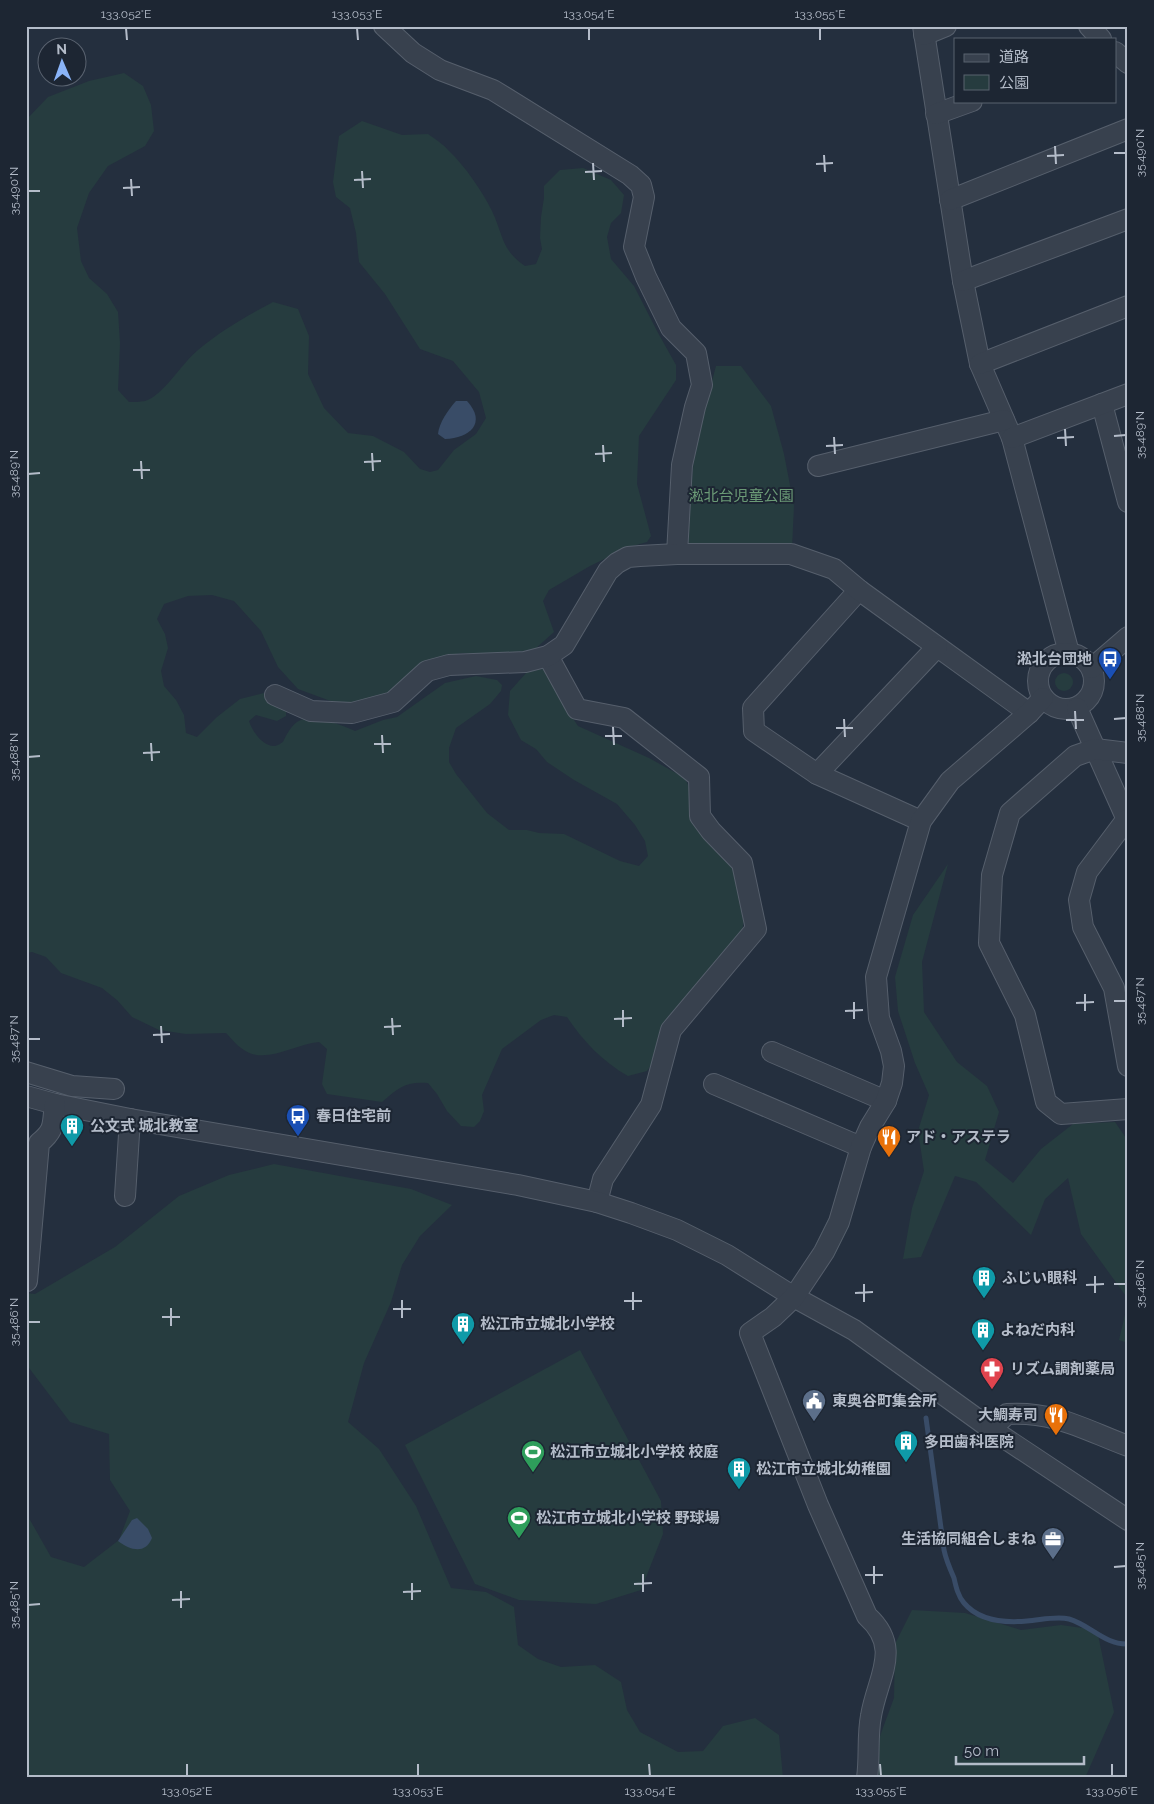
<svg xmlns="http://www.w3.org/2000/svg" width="1154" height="1804" font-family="Raleway,'Noto Sans JP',sans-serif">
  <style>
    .green { fill: #263c3f }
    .water { fill: #394c67 }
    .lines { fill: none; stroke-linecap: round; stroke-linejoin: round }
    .stream { stroke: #394c67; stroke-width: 5 }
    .minor-casing { stroke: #565f6c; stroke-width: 22 }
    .minor { stroke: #38414e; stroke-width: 20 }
    .ticks { fill: none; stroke: #b4bcc9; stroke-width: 2 }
    .labels { text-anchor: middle; stroke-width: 4; stroke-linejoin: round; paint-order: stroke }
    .park-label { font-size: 15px; fill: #6b9a76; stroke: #1d2633 }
    .poi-label { font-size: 15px; font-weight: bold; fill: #b4bcc9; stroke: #1d2633; text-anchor: start }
    .neatline { fill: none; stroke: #b4bcc9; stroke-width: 2 }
    .ticks-label { font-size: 12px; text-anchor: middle; fill: #b4bcc9 }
  </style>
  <rect width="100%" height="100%" fill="#242f3e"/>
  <g class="green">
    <path d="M124,73l19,13 8,19 3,26 -9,15 -37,20 -19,27 -12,35 4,33 8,17 18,16 11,18 2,31 -2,47 11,12c5,0 11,0 16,-1 18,-5 37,-38 53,-51 24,-20 47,-33 75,-48l25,7 11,27 -1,38 16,34 24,25 25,3 31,16 16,17 10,3 8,-2 16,-20 22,-16 10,-16 -7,-26 -26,-31 -33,-12 -35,-55 -26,-32 -3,-29 -6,-25 -14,-11 -3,-15 6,-46 23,-15 40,14 26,-1c7,5 15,10 21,17 16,15 33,40 43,60 11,23 9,39 33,55l11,-2 6,-15 -2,-11 1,-21 3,-19v-12l16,-16 23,-2 28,12 13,15 -3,18 -10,10 -4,14 4,22 23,27 23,45 19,34v15l-37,56 -2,48 14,52 -4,6 -18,5 -39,19 -41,24 -6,11 11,31 -19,17 -39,6 -34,-2 -28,5 -26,26 -27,17 -45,2 -38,-14 -20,-22 -17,-36 -27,-30 -22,-6 -24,1 -24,8 -7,15 8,15 3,14 -7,23 3,15 12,14 8,15 2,18 11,4 20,-20 23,-18 24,-6 22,14v9l-9,5 -21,-6 -7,6c3,10 14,26 26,25 3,-1 5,-2 8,-4 3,-6 7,-15 14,-20 16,-10 43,3 58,9l28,-11 14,-3 48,-34 31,-7 21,4 5,5 -1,6 -11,13 -34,24 -7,20v14l7,12 31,39 22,17h18l12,3 25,1 56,27 19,5 9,-10 -3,-15 -10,-16 -18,-21 -43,-24 -27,-18 -11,-13 -15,-9 -13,-25 2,-24 17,-19 16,-3 12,13 13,29 10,15 71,32 36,20 9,21 36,60 9,21 6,32 -3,21 -95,138 -19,5c-25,-14 -46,-36 -61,-59l-13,-2 -13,5 -39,29 -20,46 2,16 -4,10 -6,6 -13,-1 -14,-15 -10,-17 -9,-11c-22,-2 -30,5 -46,19l-55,-8 -5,-10 5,-35 -8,-7c-25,2 -53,23 -75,8 -7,-4 -12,-11 -18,-17l-40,1 -27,-4 -27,-13 -15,-17 -15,-12 -41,-15 -15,-16 -14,-5 -6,1v-833l22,-23 41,-16z"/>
    <polygon points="716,366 741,366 771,406 784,454 794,506 792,548 692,545 687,541 694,457 705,407"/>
    <circle cx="1064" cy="682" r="9"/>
    <polygon points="948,864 922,962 924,1012 957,1062 987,1086 999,1112 985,1160 1013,1183 1041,1149 1073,1124 1115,1122 1128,1141 1128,1299 1081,1234 1068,1178 1045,1199 1031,1235 976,1182 955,1176 921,1257 903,1259 912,1208 924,1171 918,1131 929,1095 915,1063 898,1011 895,977 913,915"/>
    <polygon points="274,1164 411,1189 452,1205 420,1236 402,1265 391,1302 364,1363 348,1422 379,1449 416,1506 451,1588 486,1592 514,1607 518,1645 538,1659 561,1667 595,1665 621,1682 627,1710 640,1732 678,1752 703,1751 723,1726 755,1718 779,1735 783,1778 26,1778 26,1517 30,1520 51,1557 84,1567 119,1540 130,1511 110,1480 109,1434 70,1422 26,1364 26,1293 35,1294 115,1247 179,1196 229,1175"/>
    <polygon points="1128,1302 1128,1343 1119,1340"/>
    <polygon points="580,1350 661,1501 663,1534 641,1590 596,1604 519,1600 475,1584 405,1445"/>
    <polygon points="912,1610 965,1613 1021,1630 1061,1625 1097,1630 1114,1712 1085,1778 870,1778 873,1755 894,1698 895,1644"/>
  </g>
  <g class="water">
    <path d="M456,401h11c20,22 3,37 -22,38l-7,-5c1,-11 10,-24 18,-33z"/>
    <path d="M137,1518l11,11 4,9c-7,17 -22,12 -34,3l14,-21z"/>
  </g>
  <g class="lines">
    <path class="stream" d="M926,1418l18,132c2,10 6,19 10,28 2,9 4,18 10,25 15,18 41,20 63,18 14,-1 29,-5 42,-2 21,6 36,26 59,25"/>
    <g class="minor-casing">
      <g id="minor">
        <polyline points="384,26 413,53 440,70 493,90 630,175 641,185 644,197 634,247 646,277 671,328 696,353 702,385 695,407 682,465 677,554"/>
        <polyline points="923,26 963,281 980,364 1012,438 1069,653"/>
        <polyline points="1089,26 1101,39"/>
        <polyline points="924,35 946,26"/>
        <polyline points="1115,52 1128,63"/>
        <polyline points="936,114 972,101"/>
        <polyline points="950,200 1128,129"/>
        <polyline points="963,281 1128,219"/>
        <polyline points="980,364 1128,306"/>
        <polyline points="1102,404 1128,502"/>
        <polyline points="1012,438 1128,394"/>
        <polyline points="818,466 1004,420"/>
        <polyline points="859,590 753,708 754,731 817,774 921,821"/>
        <circle cx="1066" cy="681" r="28"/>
        <polyline points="548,656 577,709 624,718 699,777 700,816 711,831 742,863 756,929 671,1030 651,1105 603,1179 597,1202"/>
        <polyline points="1092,668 1128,637"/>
        <polyline points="275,695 311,711 352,713 393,702 427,671 449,665 525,662 548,656 564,645 608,571 617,563 628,557 640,556 677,554 791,554 834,569 859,590 1029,713"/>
        <polyline points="1077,708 1128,822"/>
        <polyline points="1128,753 1095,749 1075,756 1010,813 992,875 989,943 1025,1015 1046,1102 1061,1114 1128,1109"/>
        <polyline points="817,774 937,647"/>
        <polyline points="1126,820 1087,872 1079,900 1083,927 1114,988 1128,1066"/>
        <polyline points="772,1052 886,1101"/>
        <polyline points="26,1072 72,1086 114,1089"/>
        <polyline points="714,1084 861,1147"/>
        <polyline points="26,1096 55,1104 130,1119 518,1185 597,1202 631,1213 677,1230 727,1255 794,1297 854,1330 991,1429 1128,1520"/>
        <polyline points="125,1196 130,1119"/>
        <path d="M27,1281l12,-138c17,-14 13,-19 16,-39"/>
        <path d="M991,1429l16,-15c48,-3 78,16 121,32"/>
        <path d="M867,1778c3,-21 0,-42 4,-62 6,-38 32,-68 -4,-100l-49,-111 -68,-172 23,-16 21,-20 30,-45 15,-30 22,-75 9,-20 16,-26 6,-18 2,-17 -3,-15 -12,-33 -3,-41 45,-156 29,-40 79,-68 14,-15"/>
      </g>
    </g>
    <use href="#minor" class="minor"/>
  </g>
  <path class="ticks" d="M126,28l1,12M357,28l1,12M589,28v12M820,28v12M1055,146l1,18M1114,153h12M824,155l1,17M1047,156l17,-1M593,163l1,17M816,164l17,-1M362,171l1,17M585,172l17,-1M131,179l1,17M354,180l17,-1M123,188l17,-1M28,191h12M1065,429l1,17M1114,436l12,-1M834,437l1,17M1057,438l17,-1M603,445l1,17M826,446l17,-1M372,453l1,18M595,454l17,-1M141,461l1,18M364,462l17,-1M133,470h17M28,474l12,-1M1075,711l1,18M844,719l1,18M1114,719l12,-1M1066,720h18M613,727l1,18M836,728h17M382,735l1,18M605,736h17M151,743l1,18M374,744h17M143,753l17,-1M28,757l12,-1M1085,994v17M1114,1001h12M854,1002v17M1076,1003l18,-1M623,1010v17M845,1011l18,-1M392,1018l1,17M614,1019l18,-1M161,1026l1,17M384,1027l17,-1M153,1035l17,-1M28,1039h12M1095,1276v17M864,1284v18M1114,1284h12M1086,1285l18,-1M633,1292v18M855,1293l18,-1M402,1300v18M624,1301h18M171,1308v18M393,1309h18M162,1317h18M28,1322h12M874,1566v18M1114,1567l12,-1M643,1574v18M865,1575h18M412,1583v17M634,1584l18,-1M181,1591v17M403,1592l18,-1M172,1600l18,-1M28,1605l12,-1M187,1764v12M418,1764v12M649,1764l1,12M880,1764l1,12M1112,1764v12"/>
  <defs>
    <g id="bus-pin" transform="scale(1.25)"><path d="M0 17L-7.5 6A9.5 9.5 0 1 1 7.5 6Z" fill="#1a4fb4" stroke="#1d2633"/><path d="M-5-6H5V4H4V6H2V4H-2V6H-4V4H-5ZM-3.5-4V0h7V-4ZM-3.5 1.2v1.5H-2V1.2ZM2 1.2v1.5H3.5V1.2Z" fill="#fff"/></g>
    <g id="building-pin" transform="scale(1.25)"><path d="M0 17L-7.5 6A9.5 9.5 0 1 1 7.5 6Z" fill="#0f9aa8" stroke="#1d2633"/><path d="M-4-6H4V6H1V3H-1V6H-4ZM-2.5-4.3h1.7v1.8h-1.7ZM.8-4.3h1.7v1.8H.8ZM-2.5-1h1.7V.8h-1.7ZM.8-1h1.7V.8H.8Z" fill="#fff"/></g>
    <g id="restaurant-pin" transform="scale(1.25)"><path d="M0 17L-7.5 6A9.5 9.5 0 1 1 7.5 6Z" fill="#e8710a" stroke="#1d2633"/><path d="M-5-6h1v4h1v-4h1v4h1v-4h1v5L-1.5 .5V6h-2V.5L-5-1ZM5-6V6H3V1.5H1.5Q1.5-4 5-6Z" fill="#fff"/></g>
    <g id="pharmacy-pin" transform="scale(1.25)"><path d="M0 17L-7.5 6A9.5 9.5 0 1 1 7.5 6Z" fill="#e0444e" stroke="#1d2633"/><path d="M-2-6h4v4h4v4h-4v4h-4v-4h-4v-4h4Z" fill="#fff"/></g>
    <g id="civic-pin" transform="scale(1.25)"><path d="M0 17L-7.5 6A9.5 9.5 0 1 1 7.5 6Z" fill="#5c6f8a" stroke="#1d2633"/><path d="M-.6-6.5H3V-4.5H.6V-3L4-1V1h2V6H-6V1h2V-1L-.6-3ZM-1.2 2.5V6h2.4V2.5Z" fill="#fff"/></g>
    <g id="stadium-pin" transform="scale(1.25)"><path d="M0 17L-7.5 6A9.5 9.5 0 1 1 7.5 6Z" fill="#2e9e5b" stroke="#1d2633"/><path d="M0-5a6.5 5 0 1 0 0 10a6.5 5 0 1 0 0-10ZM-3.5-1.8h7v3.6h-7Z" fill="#fff"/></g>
    <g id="office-pin" transform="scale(1.25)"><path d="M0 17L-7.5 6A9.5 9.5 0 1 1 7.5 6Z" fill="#5c6f8a" stroke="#1d2633"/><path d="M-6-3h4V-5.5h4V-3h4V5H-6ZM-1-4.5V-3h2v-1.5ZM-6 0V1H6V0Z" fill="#fff"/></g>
  </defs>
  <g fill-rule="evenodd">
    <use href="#bus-pin" x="1110" y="659"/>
    <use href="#bus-pin" x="298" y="1116"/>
    <use href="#building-pin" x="72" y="1126"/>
    <use href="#restaurant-pin" x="889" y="1137"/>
    <use href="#building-pin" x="984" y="1278"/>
    <use href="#building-pin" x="463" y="1324"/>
    <use href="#building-pin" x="983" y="1330"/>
    <use href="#pharmacy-pin" x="992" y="1369"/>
    <use href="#civic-pin" x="814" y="1401"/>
    <use href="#restaurant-pin" x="1056" y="1415"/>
    <use href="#building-pin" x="906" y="1442"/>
    <use href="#stadium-pin" x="533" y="1452"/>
    <use href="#building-pin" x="739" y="1469"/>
    <use href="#stadium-pin" x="519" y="1518"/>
    <use href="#office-pin" x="1053" y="1539"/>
  </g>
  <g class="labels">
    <g class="park-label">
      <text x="741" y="501">淞北台児童公園</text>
    </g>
    <g class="poi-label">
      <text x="1092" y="664" text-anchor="end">淞北台団地</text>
      <text x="316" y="1121">春日住宅前</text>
      <text x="90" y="1131">公文式 城北教室</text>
      <text x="906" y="1142">アド・アステラ</text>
      <text x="1002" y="1283">ふじい眼科</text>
      <text x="480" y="1329">松江市立城北小学校</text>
      <text x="1000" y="1335">よねだ内科</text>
      <text x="1010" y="1374">リズム調剤薬局</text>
      <text x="832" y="1406">東奥谷町集会所</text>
      <text x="1038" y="1420" text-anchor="end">大鯛寿司</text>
      <text x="924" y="1447">多田歯科医院</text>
      <text x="550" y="1457">松江市立城北小学校 校庭</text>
      <text x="756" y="1474">松江市立城北幼稚園</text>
      <text x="536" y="1523">松江市立城北小学校 野球場</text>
      <text x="1036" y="1544" text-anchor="end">生活協同組合しまね</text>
    </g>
  </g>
  <rect width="1154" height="1804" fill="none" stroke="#1d2633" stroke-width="55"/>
  <rect x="954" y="38" width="162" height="65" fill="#1d2633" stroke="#59626f"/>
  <rect x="964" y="54" width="25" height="8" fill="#38414e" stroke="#59626f"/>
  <text x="999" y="62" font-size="15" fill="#b4bcc9">道路</text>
  <rect x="964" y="75" width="25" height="15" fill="#263c3f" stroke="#59626f"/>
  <text x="999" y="88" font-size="15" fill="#b4bcc9">公園</text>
  <g transform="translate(62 62) rotate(358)"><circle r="24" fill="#1d2633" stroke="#59626f"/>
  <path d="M0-4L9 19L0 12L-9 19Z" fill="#8ab4f8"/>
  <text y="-8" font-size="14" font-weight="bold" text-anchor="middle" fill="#b4bcc9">N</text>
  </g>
  <path d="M956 1756v8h128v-8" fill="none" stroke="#b4bcc9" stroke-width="2.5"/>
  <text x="964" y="1756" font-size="15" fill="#b4bcc9" stroke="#1d2633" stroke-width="4" paint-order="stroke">50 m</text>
  <rect x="28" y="28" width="1098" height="1748" class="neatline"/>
  <g class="ticks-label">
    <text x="126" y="18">133.052°E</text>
    <text x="357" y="18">133.053°E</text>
    <text x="589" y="18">133.054°E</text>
    <text x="820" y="18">133.055°E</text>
    <text transform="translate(1140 153) rotate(-90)" y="4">35.490°N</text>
    <text transform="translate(14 191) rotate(-90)" y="4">35.490°N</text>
    <text transform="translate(1140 435) rotate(-90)" y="4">35.489°N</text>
    <text transform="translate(14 474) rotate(-90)" y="4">35.489°N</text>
    <text transform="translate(1140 718) rotate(-90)" y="4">35.488°N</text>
    <text transform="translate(14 757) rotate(-90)" y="4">35.488°N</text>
    <text transform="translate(1140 1001) rotate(-90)" y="4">35.487°N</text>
    <text transform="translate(14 1039) rotate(-90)" y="4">35.487°N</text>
    <text transform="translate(1140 1284) rotate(-90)" y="4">35.486°N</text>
    <text transform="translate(14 1322) rotate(-90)" y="4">35.486°N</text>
    <text transform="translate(1140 1566) rotate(-90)" y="4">35.485°N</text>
    <text transform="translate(14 1605) rotate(-90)" y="4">35.485°N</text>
    <text x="187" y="1795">133.052°E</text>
    <text x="418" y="1795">133.053°E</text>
    <text x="650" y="1795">133.054°E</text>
    <text x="881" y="1795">133.055°E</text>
    <text x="1112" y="1795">133.056°E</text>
  </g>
</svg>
